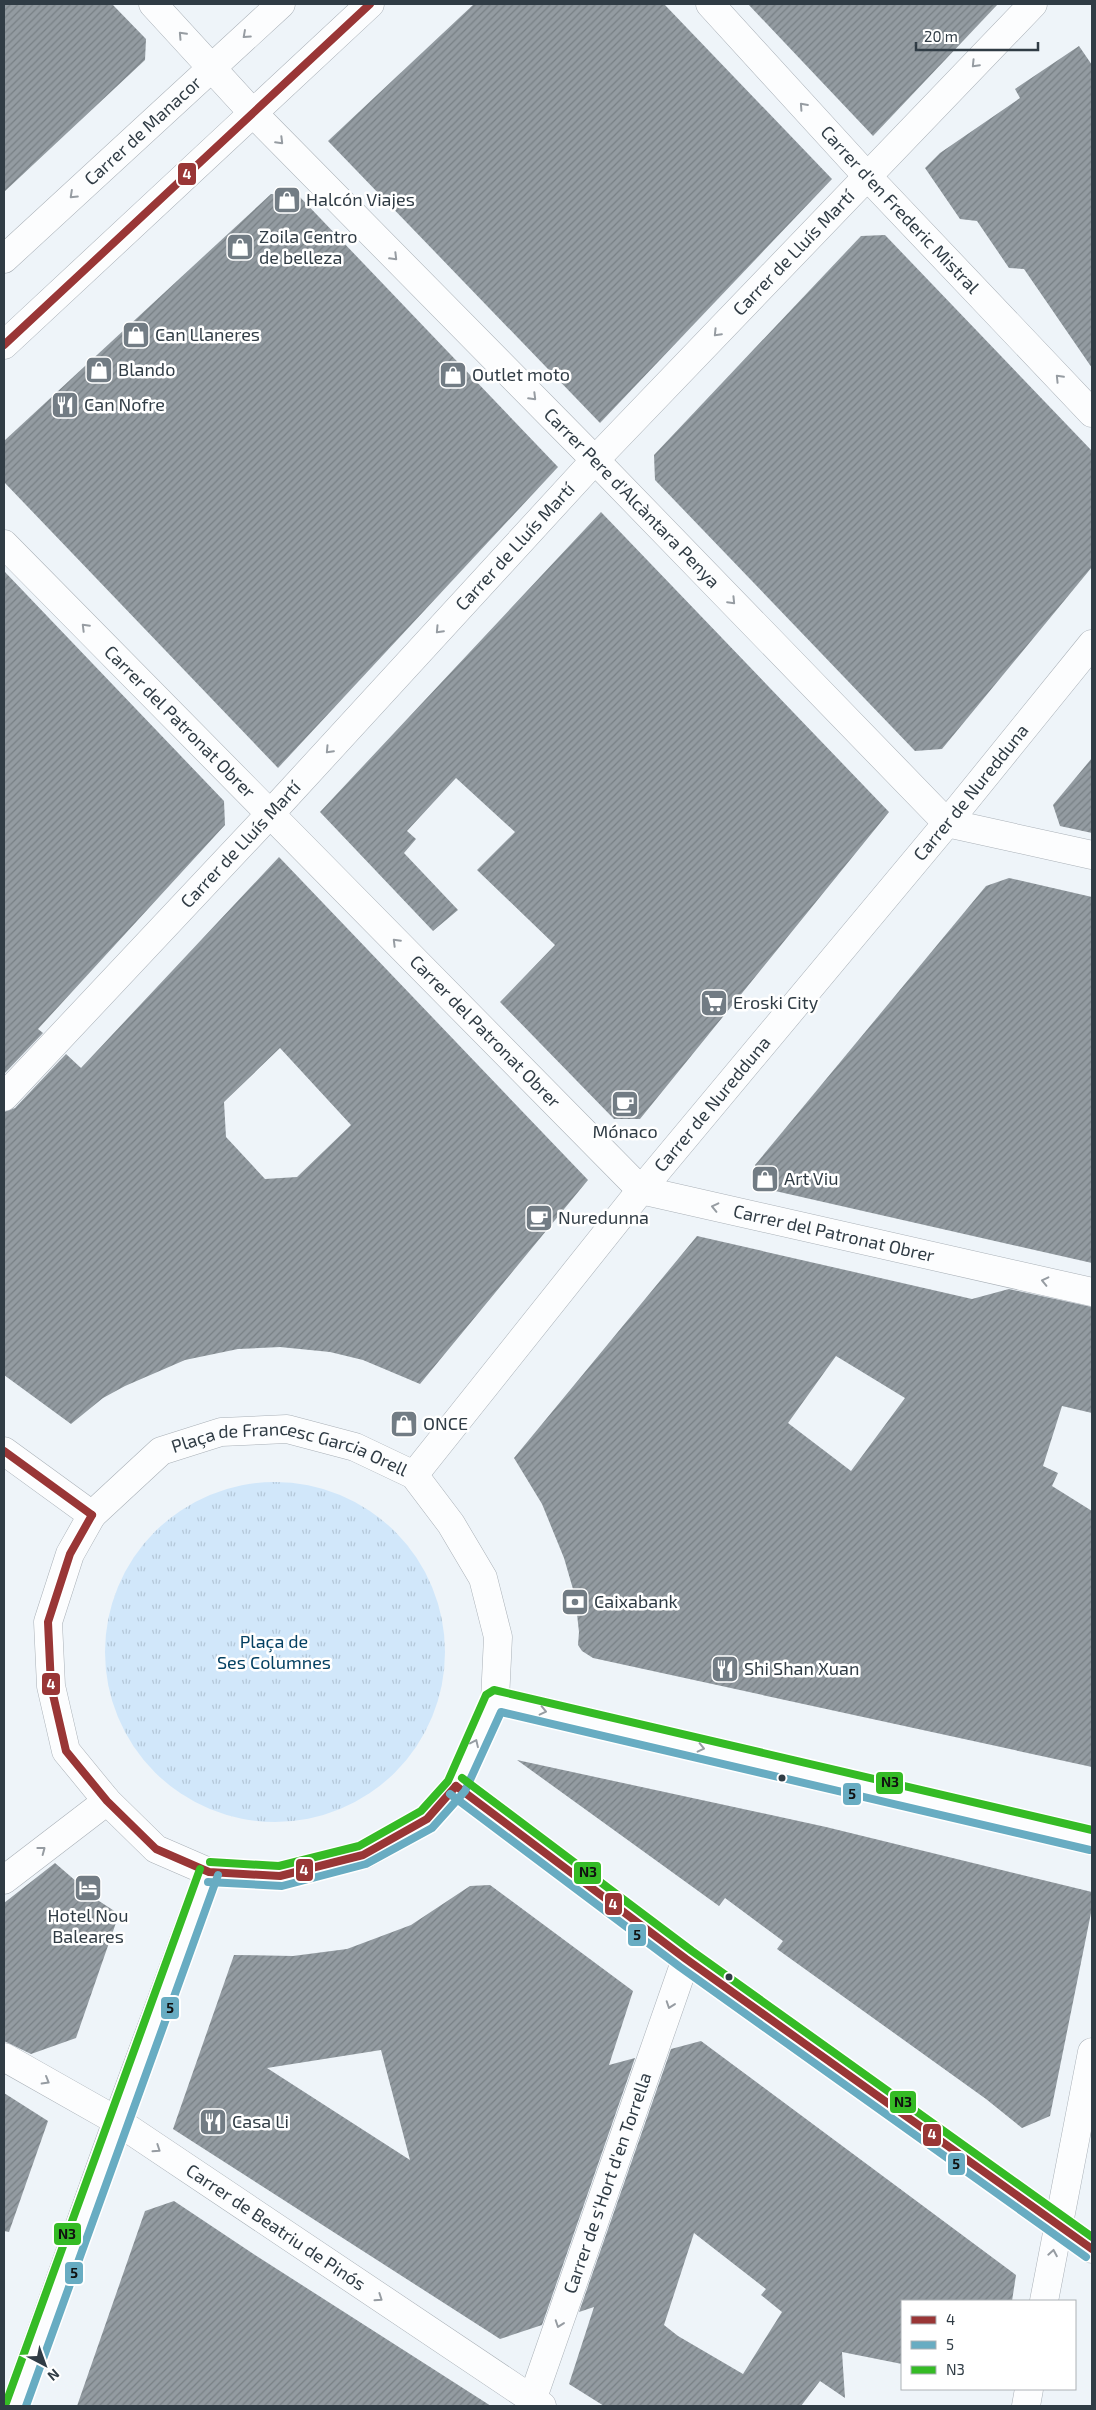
<svg xmlns="http://www.w3.org/2000/svg" width="1096" height="2410" font-family="'Exo 2',sans-serif">
  <style>
    .park { fill: url(#park-tufts) }
    .building { fill: url(#building-hatch); fill-rule: evenodd }
    .lines { fill: none; stroke-linecap: round; stroke-linejoin: round }
    .street-casing { stroke: #a9b0b7; stroke-width: 29 }
    .secondary-casing { stroke: #a9b0b7; stroke-width: 29 }
    .street { stroke: #fcfdfe; stroke-width: 28 }
    .secondary { stroke: #fcfdfe; stroke-width: 28 }
    .bus-1-casing { stroke: #fff; stroke-width: 11 }
    .bus-2-casing { stroke: #fff; stroke-width: 11 }
    .bus-3-casing { stroke: #fff; stroke-width: 11 }
    .bus-1 { stroke: #993636; stroke-width: 8 }
    .bus-2 { stroke: #68acc2; stroke-width: 8 }
    .bus-3 { stroke: #35bb25; stroke-width: 8 }
    .oneway { stroke: #969ca2 }
    .bus-dot { fill: #303c45; stroke: #fff; stroke-width: 2 }
    .labels { text-anchor: middle; stroke-width: 5; stroke-linejoin: round; paint-order: stroke }
    .street-label { font-size: 18px; fill: #303c45; stroke: #fff }
    .poi-label { font-size: 18px; fill: #303c45; stroke: #fff; text-anchor: start }
    .park-label { font-size: 18px; fill: #044062; stroke: #fff }
    .line-badge { stroke: #fff; stroke-width: 2 }
    .badge-label { font-size: 14px; text-anchor: middle; font-weight: bold; fill: #fff }
    .pale-badge-label { font-size: 14px; text-anchor: middle; font-weight: bold; fill: #111 }
  </style>
  <defs>
    <pattern id="park-tufts" width="24" height="20" patternUnits="userSpaceOnUse" patternTransform="scale(1.25)"><rect width="24" height="20" fill="#d1e7fa"/><path d="M3 7l-1-3M5 7V3M7 7l1-3M15 17l-1-3M17 17v-4M19 17l1-3" fill="none" stroke="#b4c7d8"/></pattern>
    <pattern id="building-hatch" width="6" height="6" patternUnits="userSpaceOnUse" patternTransform="scale(1.25)"><rect width="6" height="6" fill="#939ba1"/><path d="M-1 1l2-2M0 6l6-6M5 7l2-2" fill="none" stroke="#788085"/></pattern>
  </defs>
  <rect width="100%" height="100%" fill="#eef4f9"/>
  <circle class="park" cx="275" cy="1652" r="170"/>
  <g class="building">
    <polygon points="4,4 112,4 146,39 145,60 4,192"/>
    <polygon points="474,4 664,4 832,179 600,423 328,141"/>
    <polygon points="748,4 998,4 873,136"/>
    <polygon points="1079,46 1092,65 1092,368 1024,269 1009,268 977,221 960,219 925,168 940,153 1020,98 1015,89"/>
    <polygon points="271,194 298,195 558,467 278,768 4,482 4,441"/>
    <polygon points="885,235 1092,451 1092,567 942,749 915,751 655,480 654,455 861,236"/>
    <polygon points="601,512 889,812 640,1119 614,1119 500,1002 555,945 477,870 515,832 456,778 407,831 416,839 404,853 458,910 433,931 320,812"/>
    <polygon points="4,571 224,801 225,825 38,1029 43,1033 4,1074"/>
    <polygon points="1092,758 1092,833 1060,826 1053,805"/>
    <path d="M279,857l309,323 -168,204 -57,-24 -33,-8 -50,-5 -42,2 -53,11 -60,26 -22,12 -32,26 -67,-49v-263l11,-4 51,-54 15,14zM280,1048l71,77 -54,52 -32,2 -39,-42 -2,-35z"/>
    <polygon points="1009,878 1092,897 1092,1263 762,1188 755,1165 986,886"/>
    <path d="M697,1236l275,63 37,-10 83,18v106l-30,-7 -19,60 15,7 -6,13 40,25v256l-499,-109 -11,-7 -4,-6 1,-13 -4,-36 -11,-38 -22,-54 -28,-46zM836,1356l69,42 -54,73 -63,-48z"/>
    <polygon points="517,1760 826,1827 1092,1892 1092,1908 1050,2116 1022,2128 986,2099 777,1949 783,1941 725,1898 719,1906"/>
    <polygon points="55,1863 99,1901 119,1914 76,2038 31,2054 4,2041 4,1903"/>
    <path d="M490,1885l143,106 -24,74 26,-7 -93,267 -42,14 -327,-210 61,-174 59,1 54,-7 64,-24 59,-39zM381,2050l29,110 -143,-92z"/>
    <path d="M701,2041l315,234 -4,26h-110v63l-60,-12 3,46 -25,-17 -19,25h-197l-35,-22 25,-77 -15,5 92,-263zM694,2233l72,56 -5,6 21,17 -39,62 -65,-38 -14,-11z"/>
    <polygon points="4,2093 48,2121 9,2232 4,2231"/>
    <polygon points="174,2201 255,2255 491,2406 77,2406 145,2211"/>
  </g>
  <g class="lines">
    <g class="street-casing">
      <g id="street">
        <path id="s1" d="M153,4l99,108 343,348 352,363 145,32"/>
        <path id="s2" d="M710,4l157,172 225,237"/>
        <path id="s3" d="M4,544l637,646 451,102"/>
        <path id="s4" d="M4,1097l266,-283 325,-354 438,-456"/>
        <path id="s5" d="M414,1475l227,-285 306,-367 145,-179"/>
        <path id="s6" d="M92,1515l69,-64 60,-19 66,-3 68,18 59,28 37,49 32,54 15,59 -3,63"/>
        <polyline points="4,1880 107,1801"/>
        <path id="s7" d="M4,2057l113,64 425,285"/>
        <polyline points="1044,2301 1092,2052"/>
        <path id="s8" d="M530,2406l156,-447"/>
        <polyline points="1026,2406 1029,2389"/>
      </g>
    </g>
    <g class="secondary-casing">
      <g id="secondary">
        <path id="s9" d="M4,259l277,-255"/>
        <polyline points="4,345 370,4"/>
        <polyline points="4,1451 92,1515 70,1554 48,1622 51,1686 66,1751 107,1801 156,1849 209,1872 280,1876 363,1855 427,1819 456,1786 495,1700 1092,1840"/>
        <polyline points="456,1786 686,1959 1092,2249"/>
        <polyline points="15,2406 117,2121 209,1872"/>
      </g>
    </g>
    <use href="#street" class="street"/>
    <use href="#secondary" class="secondary"/>
    <g class="bus-1-casing">
      <g id="bus-1">
        <polyline points="4,345 370,4"/>
        <polyline points="4,1451 92,1515"/>
        <polyline points="92,1515 70,1554 48,1622 51,1686 66,1751 107,1801 156,1849 209,1872 280,1876 363,1855 427,1819 456,1786"/>
        <polyline points="456,1786 686,1959 1092,2249"/>
      </g>
    </g>
    <g class="bus-2-casing">
      <g id="bus-2">
        <polyline points="450,1794 680,1967 1086,2257"/>
        <polyline points="208,1882 282,1886 366,1864 432,1828 465,1791 501,1712 1090,1850"/>
        <polyline points="26,2406 218,1875"/>
      </g>
    </g>
    <g class="bus-3-casing">
      <g id="bus-3">
        <polyline points="462,1778 692,1951 1092,2237"/>
        <polyline points="210,1862 279,1866 359,1846 421,1811 448,1781 486,1695 494,1690 1092,1830"/>
        <polyline points="6,2403 200,1869"/>
      </g>
    </g>
    <use href="#bus-1" class="bus-1"/>
    <use href="#bus-2" class="bus-2"/>
    <use href="#bus-3" class="bus-3"/>
  </g>
  <defs><path id="oneway-chevron" d="M-2-3.5L2.5 0L-2 3.5" fill="none" stroke-width="1.6" stroke-linecap="round" stroke-linejoin="round" transform="scale(1.25)"/></defs>
  <g class="oneway">
    <use href="#oneway-chevron" transform="translate(182 35) rotate(-133)"/>
    <use href="#oneway-chevron" transform="translate(246 35) rotate(138)"/>
    <use href="#oneway-chevron" transform="translate(975 64) rotate(134)"/>
    <use href="#oneway-chevron" transform="translate(803 106) rotate(-132)"/>
    <use href="#oneway-chevron" transform="translate(280 141) rotate(45)"/>
    <use href="#oneway-chevron" transform="translate(73 195) rotate(137)"/>
    <use href="#oneway-chevron" transform="translate(394 257) rotate(45)"/>
    <use href="#oneway-chevron" transform="translate(717 333) rotate(134)"/>
    <use href="#oneway-chevron" transform="translate(1059 378) rotate(-134)"/>
    <use href="#oneway-chevron" transform="translate(533 397) rotate(45)"/>
    <use href="#oneway-chevron" transform="translate(732 601) rotate(46)"/>
    <use href="#oneway-chevron" transform="translate(85 627) rotate(-135)"/>
    <use href="#oneway-chevron" transform="translate(439 630) rotate(133)"/>
    <use href="#oneway-chevron" transform="translate(329 750) rotate(133)"/>
    <use href="#oneway-chevron" transform="translate(396 942) rotate(-135)"/>
    <use href="#oneway-chevron" transform="translate(715 1207) rotate(-167)"/>
    <use href="#oneway-chevron" transform="translate(1045 1281) rotate(-167)"/>
    <use href="#oneway-chevron" transform="translate(543 1711) rotate(13)"/>
    <use href="#oneway-chevron" transform="translate(475 1743) rotate(-65)"/>
    <use href="#oneway-chevron" transform="translate(701 1748) rotate(13)"/>
    <use href="#oneway-chevron" transform="translate(42 1850) rotate(-37)"/>
    <use href="#oneway-chevron" transform="translate(670 2005) rotate(109)"/>
    <use href="#oneway-chevron" transform="translate(46 2081) rotate(30)"/>
    <use href="#oneway-chevron" transform="translate(157 2149) rotate(34)"/>
    <use href="#oneway-chevron" transform="translate(1053 2253) rotate(-80)"/>
    <use href="#oneway-chevron" transform="translate(379 2298) rotate(34)"/>
    <use href="#oneway-chevron" transform="translate(559 2324) rotate(109)"/>
  </g>
  <defs>
    <g id="shop-square" transform="scale(1.4375)"><rect x="-9" y="-9" width="18" height="18" rx="4" fill="#727c84" stroke="#fff"/><path d="M-5-2.5h2.3a2.7 3.5 0 0 1 5.4 0H5L5.5 6h-11ZM-1.5-2.5h3a1.5 2.3 0 0 0-3 0Z" fill="#fff"/></g>
    <g id="restaurant-square" transform="scale(1.4375)"><rect x="-9" y="-9" width="18" height="18" rx="4" fill="#727c84" stroke="#fff"/><path d="M-5-6h1v4h1v-4h1v4h1v-4h1v5L-1.5 .5V6h-2V.5L-5-1ZM5-6V6H3V1.5H1.5Q1.5-4 5-6Z" fill="#fff"/></g>
    <g id="supermarket-square" transform="scale(1.4375)"><rect x="-9" y="-9" width="18" height="18" rx="4" fill="#727c84" stroke="#fff"/><path d="M-6-5.5h2.5l.6 2H6L4.5 2H-2.5L-4.4-4H-6ZM-1.5 3.2a1.3 1.3 0 1 0 .1 0ZM3 3.2a1.3 1.3 0 1 0 .1 0Z" fill="#fff"/></g>
    <g id="cafe-square" transform="scale(1.4375)"><rect x="-9" y="-9" width="18" height="18" rx="4" fill="#727c84" stroke="#fff"/><path d="M-5.5-4.5H6V0H3Q3 3.5 0 3.5H-2.5Q-5.5 3.5-5.5 0ZM3-3.2v2h1.7v-2ZM-6 4.5H4V6H-6Z" fill="#fff"/></g>
    <g id="bank-square" transform="scale(1.4375)"><rect x="-9" y="-9" width="18" height="18" rx="4" fill="#727c84" stroke="#fff"/><path d="M-6-4H6V4H-6ZM0-2.3a2.3 2.3 0 1 0 0 4.6a2.3 2.3 0 1 0 0-4.6Z" fill="#fff"/></g>
    <g id="hotel-square" transform="scale(1.4375)"><rect x="-9" y="-9" width="18" height="18" rx="4" fill="#727c84" stroke="#fff"/><path d="M-6-4.5h1.5V1H6V5H4.5V3h-9V5H-6ZM-4 0a1.8 1.8 0 1 1 3.6 0ZM.5 0V-2.5h3Q6-2.5 6 0Z" fill="#fff"/></g>
  </defs>
  <g fill-rule="evenodd">
    <use href="#shop-square" x="287" y="200"/>
    <use href="#shop-square" x="240" y="247"/>
    <use href="#shop-square" x="136" y="335"/>
    <use href="#shop-square" x="99" y="370"/>
    <use href="#shop-square" x="453" y="375"/>
    <use href="#restaurant-square" x="65" y="405"/>
    <use href="#supermarket-square" x="714" y="1003"/>
    <use href="#cafe-square" x="625" y="1104"/>
    <use href="#shop-square" x="765" y="1179"/>
    <use href="#cafe-square" x="539" y="1218"/>
    <use href="#shop-square" x="404" y="1424"/>
    <use href="#bank-square" x="575" y="1602"/>
    <use href="#restaurant-square" x="725" y="1669"/>
    <use href="#hotel-square" x="88" y="1888"/>
    <use href="#restaurant-square" x="213" y="2122"/>
  </g>
  <g class="bus-dot">
    <circle cx="782" cy="1778" r="4.5"/>
    <circle cx="729" cy="1977" r="4.5"/>
  </g>
  <g class="labels">
    <g class="street-label">
      <text dy="6" stroke="none"><textPath href="#s9" startOffset="189">Carrer de Manacor</textPath></text>
      <text dy="6" stroke="none"><textPath href="#s2" startOffset="280">Carrer d'en Frederic Mistral</textPath></text>
      <text dy="6" stroke="none"><textPath href="#s4" startOffset="1156">Carrer de Lluís Martí</textPath></text>
      <text dy="6" stroke="none"><textPath href="#s1" startOffset="688">Carrer Pere d'Alcàntara Penya</textPath></text>
      <text dy="6" stroke="none"><textPath href="#s4" startOffset="751">Carrer de Lluís Martí</textPath></text>
      <text dy="6" stroke="none"><textPath href="#s3" startOffset="250">Carrer del Patronat Obrer</textPath></text>
      <text dy="6" stroke="none"><textPath href="#s5" startOffset="881">Carrer de Nuredduna</textPath></text>
      <text dy="6" stroke="none"><textPath href="#s4" startOffset="346">Carrer de Lluís Martí</textPath></text>
      <text dy="6" stroke="none"><textPath href="#s3" startOffset="685">Carrer del Patronat Obrer</textPath></text>
      <text dy="6" stroke="none"><textPath href="#s5" startOffset="476">Carrer de Nuredduna</textPath></text>
      <text dy="6" stroke="none"><textPath href="#s3" startOffset="1105">Carrer del Patronat Obrer</textPath></text>
      <text dy="6" stroke="none"><textPath href="#s6" startOffset="228">Plaça de Francesc Garcia Orell</textPath></text>
      <text dy="6" stroke="none"><textPath href="#s8" startOffset="236">Carrer de s'Hort d'en Torrella</textPath></text>
      <text dy="6" stroke="none"><textPath href="#s7" startOffset="321">Carrer de Beatriu de Pinós</textPath></text>
    </g>
    <g class="poi-label">
      <text x="306" y="206">Halcón Viajes</text>
      <text x="259" y="243">Zoila Centro<tspan x="259" dy="21">de belleza</tspan></text>
      <text x="155" y="341">Can Llaneres</text>
      <text x="118" y="376">Blando</text>
      <text x="472" y="381">Outlet moto</text>
      <text x="84" y="411">Can Nofre</text>
      <text x="733" y="1009">Eroski City</text>
      <text x="625" y="1138" text-anchor="middle">Mónaco</text>
      <text x="784" y="1185">Art Viu</text>
      <text x="558" y="1224">Nuredunna</text>
      <text x="423" y="1430">ONCE</text>
      <text x="594" y="1608">Caixabank</text>
      <text x="744" y="1675">Shi Shan Xuan</text>
      <text x="88" y="1922" text-anchor="middle">Hotel Nou<tspan x="88" dy="21">Baleares</tspan></text>
      <text x="232" y="2128">Casa Li</text>
    </g>
    <g class="park-label">
      <text x="274" y="1648">Plaça de<tspan x="274" dy="21">Ses Columnes</tspan></text>
    </g>
  </g>
  <g class="line-badge">
    <rect x="177" y="162" width="20" height="24" rx="5" fill="#993636"/>
    <rect x="41" y="1672" width="20" height="24" rx="5" fill="#993636"/>
    <rect x="875" y="1771" width="29" height="24" rx="5" fill="#35bb25"/>
    <rect x="842" y="1782" width="20" height="24" rx="5" fill="#68acc2"/>
    <rect x="295" y="1858" width="19" height="24" rx="5" fill="#993636"/>
    <rect x="573" y="1861" width="29" height="24" rx="5" fill="#35bb25"/>
    <rect x="604" y="1892" width="19" height="24" rx="5" fill="#993636"/>
    <rect x="627" y="1923" width="20" height="24" rx="5" fill="#68acc2"/>
    <rect x="160" y="1996" width="20" height="24" rx="5" fill="#68acc2"/>
    <rect x="889" y="2090" width="28" height="24" rx="5" fill="#35bb25"/>
    <rect x="922" y="2123" width="20" height="24" rx="5" fill="#993636"/>
    <rect x="947" y="2152" width="19" height="24" rx="5" fill="#68acc2"/>
    <rect x="53" y="2222" width="29" height="24" rx="5" fill="#35bb25"/>
    <rect x="64" y="2261" width="20" height="24" rx="5" fill="#68acc2"/>
  </g>
  <g class="badge-label">
    <text x="187" y="179">4</text>
    <text x="51" y="1689">4</text>
    <text x="304" y="1875">4</text>
    <text x="613" y="1909">4</text>
    <text x="932" y="2139">4</text>
  </g>
  <g class="pale-badge-label">
    <text x="890" y="1787">N3</text>
    <text x="852" y="1799">5</text>
    <text x="588" y="1877">N3</text>
    <text x="637" y="1940">5</text>
    <text x="170" y="2013">5</text>
    <text x="903" y="2107">N3</text>
    <text x="956" y="2169">5</text>
    <text x="67" y="2239">N3</text>
    <text x="74" y="2278">5</text>
  </g>
  <rect width="1096" height="2410" fill="none" stroke="#303c45" stroke-width="10"/>
  <rect x="901" y="2300" width="175" height="90" fill="#ffffff" stroke="#acb1b5"/>
  <rect x="911" y="2316" width="25" height="8" fill="#993636" stroke="#acb1b5"/>
  <text x="946" y="2325" font-size="15" fill="#303c45">4</text>
  <rect x="911" y="2341" width="25" height="8" fill="#68acc2" stroke="#acb1b5"/>
  <text x="946" y="2350" font-size="15" fill="#303c45">5</text>
  <rect x="911" y="2366" width="25" height="8" fill="#35bb25" stroke="#acb1b5"/>
  <text x="946" y="2375" font-size="15" fill="#303c45">N3</text>
  <g transform="translate(45 2365) rotate(139)" stroke="#ffffff" stroke-width="4" paint-order="stroke">
  <path d="M0-4L9 19L0 12L-9 19Z" fill="#303c45"/>
  <text y="-8" font-size="14" font-weight="bold" text-anchor="middle" fill="#303c45">N</text>
  </g>
  <path d="M916 42v8h122v-8" fill="none" stroke="#303c45" stroke-width="2.5"/>
  <text x="924" y="42" font-size="15" fill="#303c45" stroke="#ffffff" stroke-width="4" paint-order="stroke">20 m</text>
</svg>
